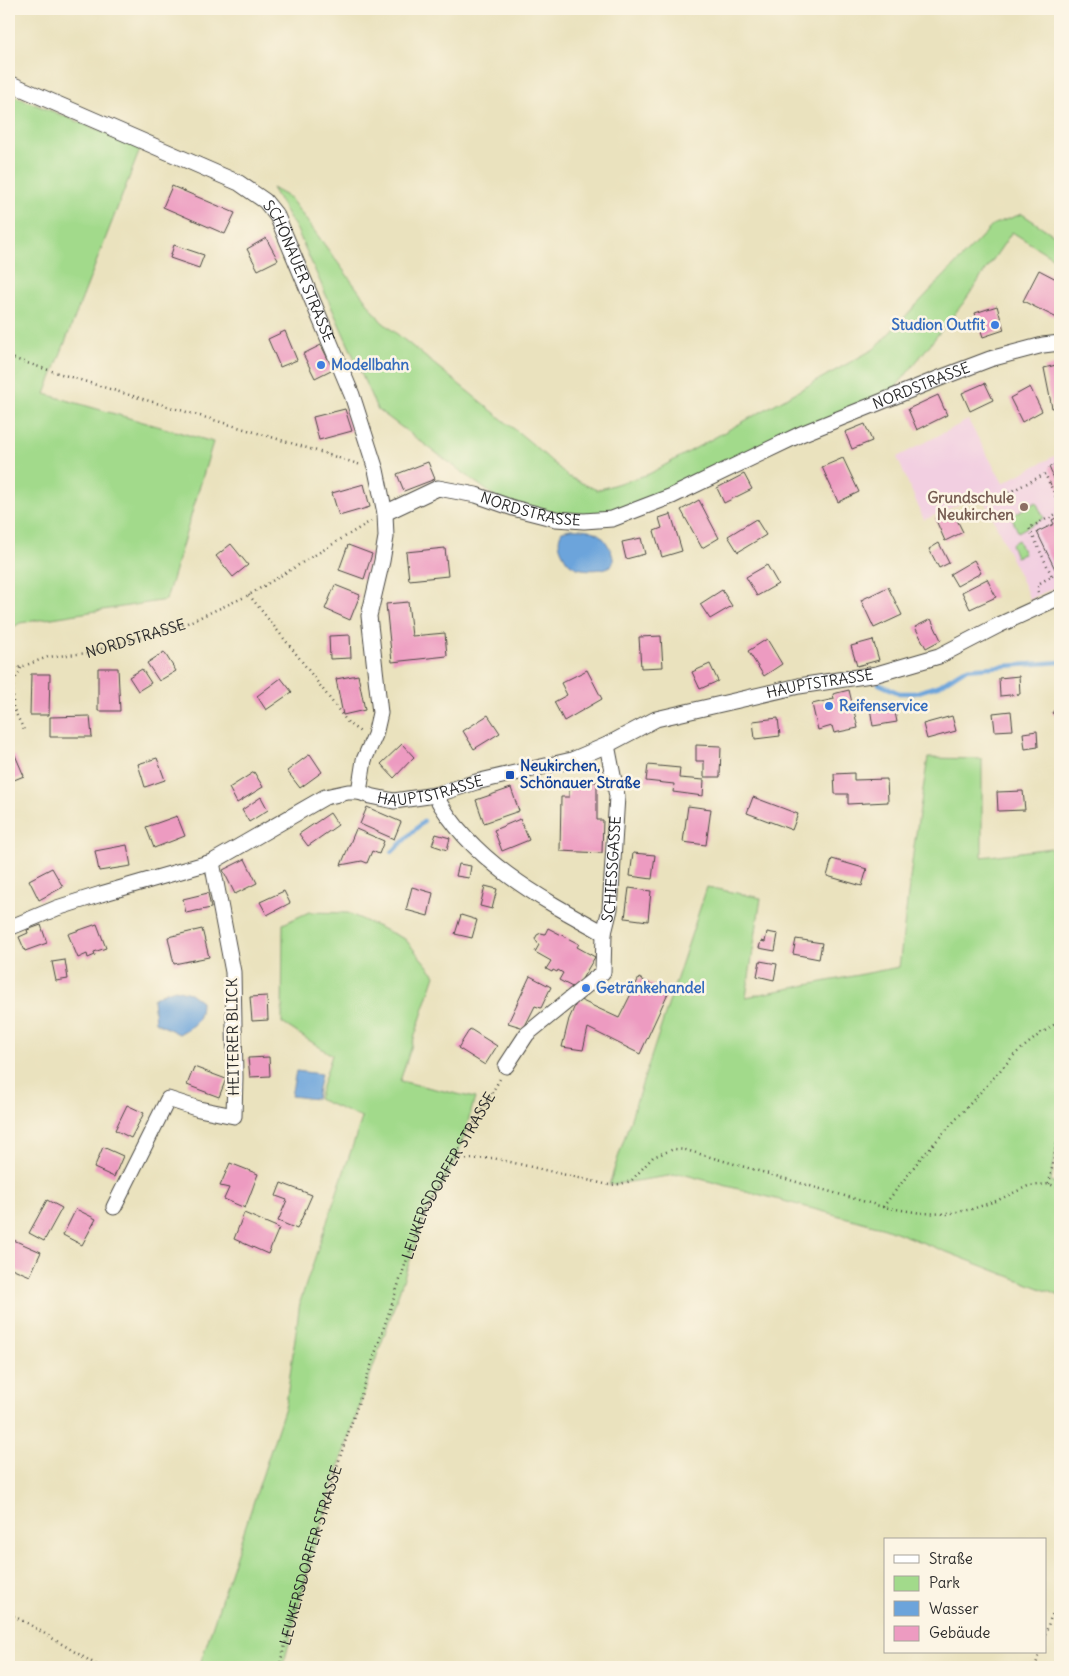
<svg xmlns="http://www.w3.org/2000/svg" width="1069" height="1676" font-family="Delius,sans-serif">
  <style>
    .built { fill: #f2cfe1 }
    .green { fill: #a2da8b; stroke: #66825b }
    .water { fill: #6ca4db; stroke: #4c6883 }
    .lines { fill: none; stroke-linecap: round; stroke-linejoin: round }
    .stream { stroke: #6ca4db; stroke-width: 4.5 }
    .building { fill: #ed9bc1 }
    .minor-casing { stroke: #484641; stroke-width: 17 }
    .path { stroke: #484641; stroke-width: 2.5; stroke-dasharray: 1 4; stroke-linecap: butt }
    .minor { stroke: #fff; stroke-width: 15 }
    .shop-dot { fill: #3f7fe0; stroke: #fcf5e5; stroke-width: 2 }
    .education-dot { fill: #8d6e63; stroke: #fcf5e5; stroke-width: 2 }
    .transit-dot { fill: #1a4fb4; stroke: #fcf5e5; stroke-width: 2 }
    .labels { text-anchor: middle; stroke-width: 5; stroke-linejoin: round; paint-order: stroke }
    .street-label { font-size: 15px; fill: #2b2b2b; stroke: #fcf5e5 }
    .shop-label { font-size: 15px; font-weight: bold; fill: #366cbe; stroke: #fcf5e5; text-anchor: start }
    .education-label { font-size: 15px; font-weight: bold; fill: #785e54; stroke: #fcf5e5; text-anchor: end }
    .transit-label { font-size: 15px; font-weight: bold; fill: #164399; stroke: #fcf5e5; text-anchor: start }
  </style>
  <rect width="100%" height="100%" fill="#fcf5e5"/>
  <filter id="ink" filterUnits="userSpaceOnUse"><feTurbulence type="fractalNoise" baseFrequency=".02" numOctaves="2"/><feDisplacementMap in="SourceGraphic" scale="10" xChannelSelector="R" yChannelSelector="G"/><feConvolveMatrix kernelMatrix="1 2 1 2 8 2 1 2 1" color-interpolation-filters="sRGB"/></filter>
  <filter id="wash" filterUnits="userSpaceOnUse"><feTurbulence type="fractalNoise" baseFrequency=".0096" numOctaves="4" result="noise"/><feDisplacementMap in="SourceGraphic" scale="20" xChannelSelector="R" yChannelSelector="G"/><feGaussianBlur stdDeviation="1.12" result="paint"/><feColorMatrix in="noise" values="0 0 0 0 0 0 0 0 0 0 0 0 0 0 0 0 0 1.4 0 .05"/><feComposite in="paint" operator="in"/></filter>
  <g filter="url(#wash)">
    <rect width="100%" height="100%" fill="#eae2be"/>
    <polygon class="built" points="968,420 1003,483 1060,453 1060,585 1030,599 982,494 924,520 897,457"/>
    <g class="green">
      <polygon points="9,94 141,147 45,394 213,442 166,600 20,623 9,630"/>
      <polygon points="272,188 290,198 381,321 529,441 569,477 597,490 649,474 874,349 994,224 1022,214 1060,239 1060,262 1012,232 964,302 892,392 672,493 610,514 557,515 497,498 377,409 297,230"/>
      <polygon points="1036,502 1044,518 1018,532 1011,516"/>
      <polygon points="1018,540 1024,554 1016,557 1011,544"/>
      <polygon points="928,758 982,759 982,857 1051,848 1060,877 1060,1127 1051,1182 1060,1185 1060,1296 885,1228 682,1174 609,1185 707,887 761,898 746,997 899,967 914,846"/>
      <polygon points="309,912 348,913 405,939 435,975 400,1081 475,1098 457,1159 426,1214 341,1460 310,1561 285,1659 281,1667 199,1667 286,1404 300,1302 362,1118 318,1099 332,1055 282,1023 283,924"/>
    </g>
    <g class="water">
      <path d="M570,529c22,-1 34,3 42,25 1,3 2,7 0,11 -6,6 -30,6 -37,2 -5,-2 -9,-6 -11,-11 -5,-8 -7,-17 -2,-25z"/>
      <path d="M175,989l15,4 11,8c0,20 -6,24 -22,33l-24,-12 -2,-23 8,-5z"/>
      <polygon points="296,1071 321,1074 316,1099 291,1096"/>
    </g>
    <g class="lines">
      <g class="stream">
        <polyline points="879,684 899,693 915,693 940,685 965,669 1060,662"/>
        <polyline points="392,852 424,821"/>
      </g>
    </g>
    <g id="blocks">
      <g class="building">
        <polygon points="172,186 235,213 225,234 163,207"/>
        <polygon points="266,238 278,260 258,270 247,249"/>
        <polygon points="174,245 204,255 199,268 170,258"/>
        <polygon points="1039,270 1060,281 1060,317 1059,319 1023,301"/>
        <polygon points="997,306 1004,330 983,337 975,313"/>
        <polygon points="285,331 297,360 280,367 268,339"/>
        <polygon points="321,345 333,369 315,378 303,354"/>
        <polygon points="1060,364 1060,406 1052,408 1044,368"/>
        <polygon points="985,383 993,400 970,411 962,393"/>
        <polygon points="1030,387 1042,411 1022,422 1010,398"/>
        <polygon points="938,395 947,415 917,430 908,409"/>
        <polygon points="345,409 352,431 319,440 313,417"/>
        <polygon points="865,424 872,441 852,449 845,432"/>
        <polygon points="843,458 859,492 838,502 822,467"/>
        <polygon points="428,462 435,479 404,491 397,474"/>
        <polygon points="1060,462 1060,492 1049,467"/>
        <polygon points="744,474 752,489 724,503 717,488"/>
        <polygon points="364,484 370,507 339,516 332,493"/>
        <polygon points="699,500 719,538 702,548 681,510"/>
        <polygon points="952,510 963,532 945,541 935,518"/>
        <polygon points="671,514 682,551 662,557 654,531 662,528 659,518"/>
        <polygon points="1060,516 1060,566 1055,569 1037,532 1054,524 1052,520"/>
        <polygon points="756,519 766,535 738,552 728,536"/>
        <polygon points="641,538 645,554 626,559 622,542"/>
        <polygon points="939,543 949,563 939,568 929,549"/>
        <polygon points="231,544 248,565 233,577 216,556"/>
        <polygon points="348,545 372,554 364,579 339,570"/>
        <polygon points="445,548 448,576 409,580 406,552"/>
        <polygon points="974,560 981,573 957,586 950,574"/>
        <polygon points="767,565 778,584 757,596 746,577"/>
        <polygon points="987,579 996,597 970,609 962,592"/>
        <polygon points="335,585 360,595 350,620 325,609"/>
        <polygon points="888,587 902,615 874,628 861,600"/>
        <polygon points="722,590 732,606 710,619 700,604"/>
        <polygon points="408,602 412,636 445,633 447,656 392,662 386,604"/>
        <polygon points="931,619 941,640 926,648 915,627"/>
        <polygon points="350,635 351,658 330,659 329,636"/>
        <polygon points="661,636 663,667 641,668 639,637"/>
        <polygon points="767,639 782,664 764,676 748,651"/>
        <polygon points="873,640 879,660 857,666 851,646"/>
        <polygon points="164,652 176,671 159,681 147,663"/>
        <polygon points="710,664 718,681 700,689 692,672"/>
        <polygon points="98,668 118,668 120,711 98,711"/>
        <polygon points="142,669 151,683 138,691 129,677"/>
        <polygon points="587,670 602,699 564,721 554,702 567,695 561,683"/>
        <polygon points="31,674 50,674 49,715 30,715"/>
        <polygon points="358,675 365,710 343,715 336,679"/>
        <polygon points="1019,676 1020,694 1000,696 999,678"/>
        <polygon points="281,678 292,692 266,710 257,696"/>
        <polygon points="849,690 858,728 834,733 832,726 818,730 812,704 834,699 833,694"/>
        <polygon points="1060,702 1060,719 1052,713"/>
        <polygon points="893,703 897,722 873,726 870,708"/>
        <polygon points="1011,711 1013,730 995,731 993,713"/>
        <polygon points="488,715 500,733 474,749 463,731"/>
        <polygon points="90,716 92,737 50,737 50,717"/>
        <polygon points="952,716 956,731 927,739 923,724"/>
        <polygon points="778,718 780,736 755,739 753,721"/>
        <polygon points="1037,731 1038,747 1025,749 1023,733"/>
        <polygon points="402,744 414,757 394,778 381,764"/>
        <polygon points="696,745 721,746 720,777 704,777 704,761 696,761"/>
        <polygon points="310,754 322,772 300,788 287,771"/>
        <polygon points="15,755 24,776 9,782 9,758"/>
        <polygon points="157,758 165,780 145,787 138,764"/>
        <polygon points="648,765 680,768 679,778 704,780 703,796 673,792 674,784 646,781"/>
        <polygon points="254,772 263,787 237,803 229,788"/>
        <polygon points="854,773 854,780 887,779 888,802 848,804 848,794 835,794 834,774"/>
        <polygon points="569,782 597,782 597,820 603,820 602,853 560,851 561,797 569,797"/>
        <polygon points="511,788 519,811 484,823 476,800"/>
        <polygon points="1023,791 1025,810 998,811 997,792"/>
        <polygon points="261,797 268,810 249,822 242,810"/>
        <polygon points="753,797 798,814 792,830 747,813"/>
        <polygon points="688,806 711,809 706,845 683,842"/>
        <polygon points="367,807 401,822 394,839 360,824"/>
        <polygon points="330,813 338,825 308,846 299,834"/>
        <polygon points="177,816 185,836 154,848 146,827"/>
        <polygon points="520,819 529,840 502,851 494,830"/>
        <polygon points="356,829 384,841 379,854 372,851 367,863 362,861 341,865"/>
        <polygon points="436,834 450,838 447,850 432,845"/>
        <polygon points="127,845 131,866 99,871 95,851"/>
        <polygon points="633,853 655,855 652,879 630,876"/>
        <polygon points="245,859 257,883 235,894 223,870"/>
        <polygon points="832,859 867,869 862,886 827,876"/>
        <polygon points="459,864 471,866 469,878 456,876"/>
        <polygon points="52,868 63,887 39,900 29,880"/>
        <polygon points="485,886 497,889 492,909 480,906"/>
        <polygon points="412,887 433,893 428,916 406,910"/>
        <polygon points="629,888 651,891 648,921 625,918"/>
        <polygon points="284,891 290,903 267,915 260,902"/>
        <polygon points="208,893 211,908 186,913 183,899"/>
        <polygon points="461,915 477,920 472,938 455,934"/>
        <polygon points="97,924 106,948 94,952 95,955 88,958 87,954 78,958 68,934"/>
        <polygon points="41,925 47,943 25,951 19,937 28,933 27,930"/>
        <polygon points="548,928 579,944 577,947 595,957 576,989 559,980 563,973 558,970 557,972 553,970 552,972 546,969 551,961 535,952 539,945 535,939 537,935 541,933 545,934"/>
        <polygon points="202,929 209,957 174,964 168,937"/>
        <polygon points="767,932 778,934 775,951 759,948 761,941 765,942"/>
        <polygon points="796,939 822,943 819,959 793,954"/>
        <polygon points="65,960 68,979 56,981 52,962"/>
        <polygon points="760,961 777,964 774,980 757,976"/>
        <polygon points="530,976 551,987 541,1008 535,1006 524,1028 508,1023"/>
        <polygon points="639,978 668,993 640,1054 588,1028 583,1050 562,1047 569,1019 578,999 619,1018"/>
        <polygon points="267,996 268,1020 252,1021 250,997"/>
        <polygon points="470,1029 497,1046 485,1065 458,1048"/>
        <polygon points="269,1057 270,1076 250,1077 248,1058"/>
        <polygon points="194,1067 226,1079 219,1097 187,1085"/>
        <polygon points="127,1105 144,1113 131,1138 115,1130"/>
        <polygon points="103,1147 123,1156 114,1177 94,1168"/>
        <polygon points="230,1163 258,1174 245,1208 224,1199 229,1188 220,1186"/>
        <polygon points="281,1183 312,1195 297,1229 278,1221 287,1200 276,1196"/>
        <polygon points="47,1200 62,1208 44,1241 29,1233"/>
        <polygon points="76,1209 96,1219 82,1245 63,1235"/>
        <polygon points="244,1213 279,1228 268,1254 234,1239"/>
        <polygon points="9,1238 41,1252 30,1276 9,1267"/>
      </g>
    </g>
  </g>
  <g filter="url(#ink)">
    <use href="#blocks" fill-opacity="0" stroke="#484641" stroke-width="1"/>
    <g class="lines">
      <g class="minor-casing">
        <g id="minor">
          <path id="s3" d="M9,83l230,100 26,18 12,15 75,179 24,75 9,43 1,24 -4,24 -13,55 11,97 -5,22 -11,25 -5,32"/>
          <path id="s4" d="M385,513l53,-25 38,7 37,13 43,11 28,2 28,-2 60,-23 129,-62 139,-56 50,-19 53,-14 17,-2"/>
          <path d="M435,795c36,66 105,103 169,138"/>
          <path id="s5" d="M9,928l48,-20 44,-14 111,-32 113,-65 23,-5h11l11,4 24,5 41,-6 41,-13 96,-22 35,-15 49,-26 143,-33 78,-12 62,-18 60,-31 61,-28"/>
          <path id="s6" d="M506,1066l21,-32 76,-62 1,-39 6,-24 7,-113 -10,-51"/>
          <polyline points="114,1207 168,1099 199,1109 234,1116 235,1077 233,972 212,862"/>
        </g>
      </g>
      <g class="path">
        <path d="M9,357c116,39 235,70 352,108"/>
        <polyline points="1050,484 1056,482"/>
        <polyline points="1004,495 1045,474 1060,506"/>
        <polyline points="1052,576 1060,573"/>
        <polyline points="1038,592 1037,589 1040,583 1052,576 1029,528 1060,512"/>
        <polyline points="249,595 297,655 349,724 362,733"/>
        <polyline points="21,668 13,683 13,708 25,732"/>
        <path id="s1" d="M9,670l12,-3 27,-10 40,-4 97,-29 64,-29 122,-74"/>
        <polyline points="451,1160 493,1158 609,1185 620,1184 631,1181 653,1157 674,1149 686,1150 883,1207 921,1213 947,1214 972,1209 996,1201 1028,1186 1049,1184 1060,1188"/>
        <polyline points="1049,1184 1060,1127"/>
        <polyline points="883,1207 920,1159 1015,1054 1040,1034 1060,1021"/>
        <polyline points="9,1614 27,1623 100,1667"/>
        <polyline points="1045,1634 1051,1617 1060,1600"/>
        <path id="s2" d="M279,1667l29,-107 31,-100 85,-251 76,-130"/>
        <polyline points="1035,1667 1040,1652"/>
      </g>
      <use href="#minor" class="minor"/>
    </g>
  </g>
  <g class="shop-dot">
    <circle cx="995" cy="325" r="5"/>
    <circle cx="321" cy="365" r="5"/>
    <circle cx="829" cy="706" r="5"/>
    <circle cx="586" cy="988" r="5"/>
  </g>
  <circle class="education-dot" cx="1024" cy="507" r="5"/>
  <rect class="transit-dot" x="505" y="770" width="10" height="10" rx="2.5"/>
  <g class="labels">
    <g class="street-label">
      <text dy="5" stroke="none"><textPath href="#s3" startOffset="361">SCHÖNAUER STRASSE</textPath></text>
      <text dy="5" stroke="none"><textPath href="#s4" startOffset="574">NORDSTRASSE</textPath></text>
      <text dy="5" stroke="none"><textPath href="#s4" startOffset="154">NORDSTRASSE</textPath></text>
      <text dy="5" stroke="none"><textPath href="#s1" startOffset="131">NORDSTRASSE</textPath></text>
      <text dy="5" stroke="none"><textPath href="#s5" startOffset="859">HAUPTSTRASSE</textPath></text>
      <text dy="5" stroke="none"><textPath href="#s5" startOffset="452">HAUPTSTRASSE</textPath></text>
      <text dy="5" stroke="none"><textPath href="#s6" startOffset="240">SCHIESSGASSE</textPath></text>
      <text transform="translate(233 1037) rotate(-91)" y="5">HEITERER BLICK</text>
      <text dy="5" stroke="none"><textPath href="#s2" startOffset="521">LEUKERSDORFER STRASSE</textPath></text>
      <text dy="5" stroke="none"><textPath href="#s2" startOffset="116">LEUKERSDORFER STRASSE</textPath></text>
    </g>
    <g class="shop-label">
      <text x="985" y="330" text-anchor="end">Studion Outfit</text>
      <text x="331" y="370">Modellbahn</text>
      <text x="839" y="711">Reifenservice</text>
      <text x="596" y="993">Getränkehandel</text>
    </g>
    <g class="education-label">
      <text x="1014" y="503">Grundschule<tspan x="1014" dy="17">Neukirchen</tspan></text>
    </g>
    <g class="transit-label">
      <text x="520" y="771">Neukirchen,<tspan x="520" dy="17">Schönauer Straße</tspan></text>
    </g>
  </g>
  <rect width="1069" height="1676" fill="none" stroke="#fcf5e5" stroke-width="30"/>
  <rect x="884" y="1538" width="162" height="115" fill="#fcf5e5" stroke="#a8a49b"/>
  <rect x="894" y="1555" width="25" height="8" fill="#ffffff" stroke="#a8a49b"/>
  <text x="929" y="1564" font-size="15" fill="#2b2b2b">Straße</text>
  <rect x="894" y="1576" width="25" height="15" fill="#a2da8b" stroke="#a8a49b"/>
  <text x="929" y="1588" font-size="15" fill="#2b2b2b">Park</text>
  <rect x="894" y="1601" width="25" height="15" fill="#6ca4db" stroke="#a8a49b"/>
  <text x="929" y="1614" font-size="15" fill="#2b2b2b">Wasser</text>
  <rect x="894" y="1626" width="25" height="15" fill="#ed9bc1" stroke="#a8a49b"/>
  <text x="929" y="1638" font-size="15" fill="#2b2b2b">Gebäude</text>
</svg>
